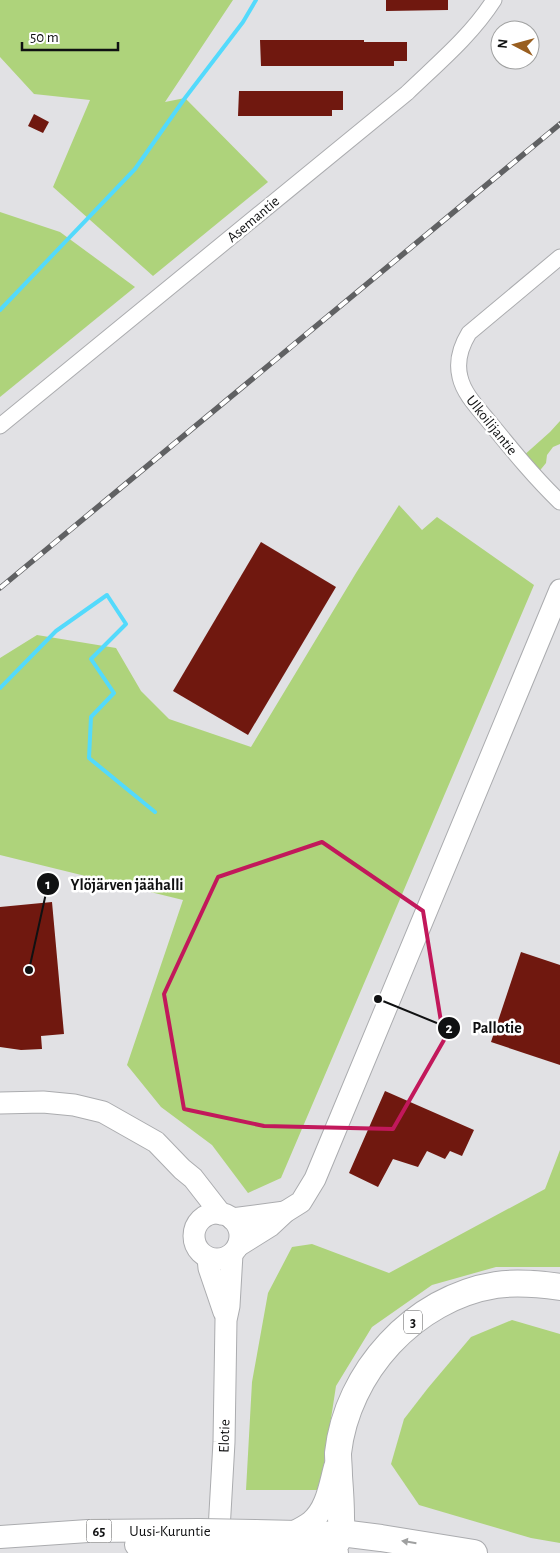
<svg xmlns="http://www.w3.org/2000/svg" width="560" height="1553" font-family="'Alegreya Sans',sans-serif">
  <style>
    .green { fill: #aed37b }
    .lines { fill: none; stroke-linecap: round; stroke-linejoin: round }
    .stream { stroke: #53dafc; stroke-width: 4 }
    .building { fill: #70180f }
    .street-casing { stroke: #abacaf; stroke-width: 17 }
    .secondary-casing { stroke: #abacaf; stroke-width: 23 }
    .primary-casing { stroke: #abacaf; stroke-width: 24 }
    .highway-casing { stroke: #abacaf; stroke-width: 28 }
    .street { stroke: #fff; stroke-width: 15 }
    .secondary { stroke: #fff; stroke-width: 21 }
    .primary { stroke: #fff; stroke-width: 22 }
    .highway { stroke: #fff; stroke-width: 26 }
    .rail-casing { stroke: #606163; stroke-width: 5.5 }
    .rail { stroke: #fff; stroke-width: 4; stroke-dasharray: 11; stroke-linecap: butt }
    .primary-bridge-casing { stroke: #abacaf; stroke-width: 24; stroke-linecap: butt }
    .primary-bridge { stroke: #fff; stroke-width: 22 }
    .oneway { fill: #9fa0a0 }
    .marked { fill: none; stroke: #c2185b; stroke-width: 4; stroke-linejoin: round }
    .labels { text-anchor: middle; stroke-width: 5; stroke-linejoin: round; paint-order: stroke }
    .shield { fill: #fff; stroke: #585859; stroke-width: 1 }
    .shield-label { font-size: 14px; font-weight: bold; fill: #101112 }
    .street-label { font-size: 15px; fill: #101112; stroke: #fff }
    .leader { fill: none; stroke: #101112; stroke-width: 2 }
    .callout-dot { fill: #101112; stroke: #fff; stroke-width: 2 }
    .mark-label { font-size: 15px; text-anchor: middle; font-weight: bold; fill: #fff }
    .callout-label { font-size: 16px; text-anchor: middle; font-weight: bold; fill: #101112; stroke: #fff; stroke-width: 5; stroke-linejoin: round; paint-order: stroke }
  </style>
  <rect width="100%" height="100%" fill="#e1e1e4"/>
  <g class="green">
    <polygon points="0,0 233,0 165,102 185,98 268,182 153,276 53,187 90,100 34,94 0,57"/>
    <polygon points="0,212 60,232 135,287 0,397"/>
    <polygon points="560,421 560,444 553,447 547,455 546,463 537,474 522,457 550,432"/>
    <polygon points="399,505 422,530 437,517 534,585 281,1178 248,1193 212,1145 161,1107 127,1065 183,900 0,855 0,658 37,635 116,648 141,691 169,719 251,747 356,573"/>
    <polygon points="560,1150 560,1267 496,1267 432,1285 372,1327 336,1386 320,1490 246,1490 252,1382 268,1293 292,1247 312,1244 389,1273 545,1189"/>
    <polygon points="512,1320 560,1334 560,1543 531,1538 419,1505 391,1464 404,1419 428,1388 471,1337"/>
  </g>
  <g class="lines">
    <g class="stream">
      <polyline points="0,310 135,169 185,98 243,22 256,0"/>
      <polyline points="0,688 56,631 107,595 126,624 91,659 114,693 91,717 89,758 155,812"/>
    </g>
  </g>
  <g class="building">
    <polygon points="386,0 448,0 448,10 386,11"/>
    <polygon points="260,40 364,40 364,42 407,42 407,61 394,61 394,66 261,66"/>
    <polygon points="239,91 343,91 343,110 332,110 332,116 238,116"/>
    <polygon points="34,114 49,122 43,133 28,126"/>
    <polygon points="261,542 336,587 248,735 173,691"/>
    <polygon points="52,902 64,1034 41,1036 42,1049 21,1050 0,1047 0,907"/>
    <polygon points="521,952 560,965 560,1065 491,1042"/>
    <polygon points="385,1091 474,1130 462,1156 450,1151 445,1159 427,1151 418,1167 393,1159 378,1187 349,1173"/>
  </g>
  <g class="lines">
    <g class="street-casing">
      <g id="street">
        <path d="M560,257l-91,76c-8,13 -13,28 -9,44 4,18 20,33 31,47 22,27 44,54 69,78"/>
        <path d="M0,426l407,-333c30,-29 64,-57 87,-93"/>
      </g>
    </g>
    <g class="secondary-casing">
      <g id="secondary">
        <polyline points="0,1103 43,1102 74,1105 103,1112 156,1142 182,1169 193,1178 221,1214"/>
        <circle cx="217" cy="1236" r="23"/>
        <polyline points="232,1219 285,1212"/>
        <polyline points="238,1246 270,1226 285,1212 301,1202 315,1179 560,590"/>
        <polyline points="208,1258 209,1268 224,1312"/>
        <polyline points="218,1548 224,1442 226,1320 229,1306 232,1254"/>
      </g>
    </g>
    <g class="primary-casing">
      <g id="primary">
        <polyline points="255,1531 341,1533"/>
        <path d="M294,1532c6,-3 12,-6 17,-10 16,-13 19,-37 24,-55"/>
        <polyline points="0,1537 88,1531 199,1530"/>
        <polyline points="136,1545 198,1547"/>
        <polyline points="254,1548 331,1553"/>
      </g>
    </g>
    <g class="highway-casing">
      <g id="highway">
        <polyline points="341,1533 381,1538 474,1553"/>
        <path d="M335,1553h-4c3,-6 8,-14 10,-21 1,-4 0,-10 0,-15 0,-14 -1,-28 -2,-41 0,-8 -1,-16 -1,-23 9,-81 76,-155 158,-168 21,-3 43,-1 64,2"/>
      </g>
    </g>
    <use href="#street" class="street"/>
    <use href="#secondary" class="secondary"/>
    <use href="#primary" class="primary"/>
    <use href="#highway" class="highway"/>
    <g class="rail-casing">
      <polyline id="rail" points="0,588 560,124"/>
    </g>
    <use href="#rail" class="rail"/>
    <g class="primary-bridge-casing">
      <g id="primary-bridge">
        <polyline points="199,1530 255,1531"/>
        <polyline points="198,1547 254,1548"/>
      </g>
    </g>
    <use href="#primary-bridge" class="primary-bridge"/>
  </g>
  <defs><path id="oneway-solid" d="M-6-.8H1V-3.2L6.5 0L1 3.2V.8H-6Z" transform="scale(1.25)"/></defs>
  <use class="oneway" href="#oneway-solid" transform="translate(409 1542) rotate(-171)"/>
  <path class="marked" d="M322,842l101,69 21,129 -51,89 -129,-3 -80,-17 -20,-115 54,-117z"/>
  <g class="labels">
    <g class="shield">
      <rect x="404" y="1310.5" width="18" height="23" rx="4"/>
      <rect x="86.5" y="1519.5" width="25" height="23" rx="4"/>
    </g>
    <g class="shield-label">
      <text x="413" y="1327">3</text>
      <text x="99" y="1536">65</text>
    </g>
    <g class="street-label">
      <text transform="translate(253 219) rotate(-40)" y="5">Asemantie</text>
      <text transform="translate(492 425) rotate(51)" y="5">Ulkoilijantie</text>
      <text transform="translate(224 1436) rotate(-88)" y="5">Elotie</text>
      <text x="170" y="1536">Uusi-Kuruntie</text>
    </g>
  </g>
  <path class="leader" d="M29 970L48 884M378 999L449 1028"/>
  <g class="callout-dot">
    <circle cx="29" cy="970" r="5"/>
    <circle cx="378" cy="999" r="5"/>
    <circle cx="48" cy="884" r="12"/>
    <circle cx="449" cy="1028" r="12"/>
  </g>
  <g class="mark-label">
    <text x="48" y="889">1</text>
    <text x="449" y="1033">2</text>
  </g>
  <g class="callout-label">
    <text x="127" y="890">Ylöjärven jäähalli</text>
    <text x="497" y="1033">Pallotie</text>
  </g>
  <g transform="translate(515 45) rotate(276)"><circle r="24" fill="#ffffff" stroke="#9fa0a0"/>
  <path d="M0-4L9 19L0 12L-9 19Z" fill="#995e1f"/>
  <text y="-8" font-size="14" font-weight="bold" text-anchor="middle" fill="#101112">N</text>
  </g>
  <path d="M22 42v8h96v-8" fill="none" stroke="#101112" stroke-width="2.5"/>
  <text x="30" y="42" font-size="15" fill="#101112" stroke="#ffffff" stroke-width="4" paint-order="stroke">50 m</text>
</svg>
